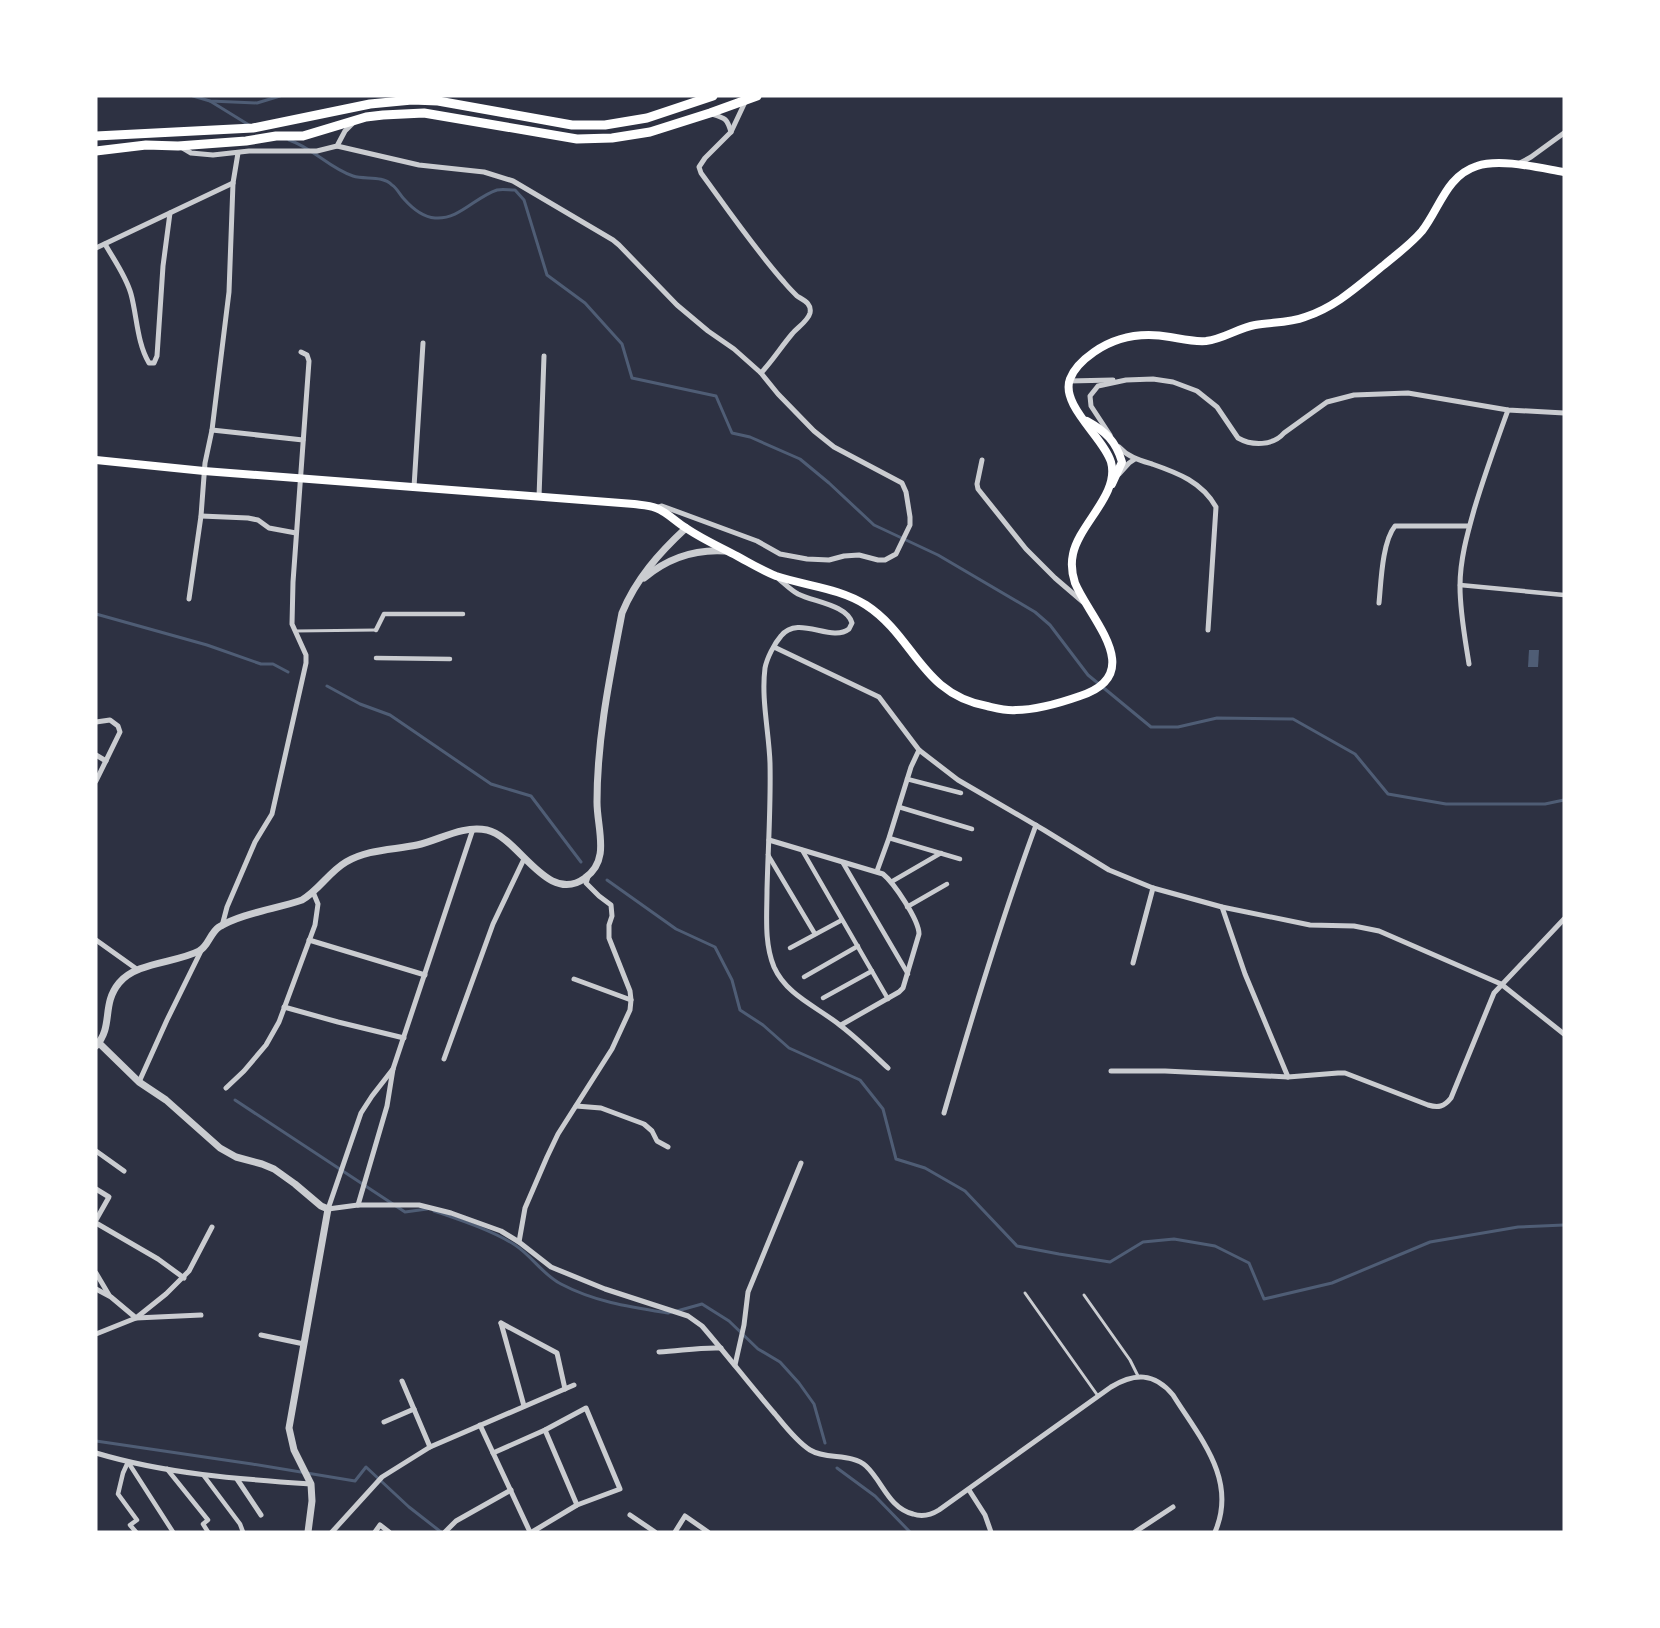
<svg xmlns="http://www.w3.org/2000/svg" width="1660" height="1628" font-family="'Varela Round',sans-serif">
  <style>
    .water { fill: #4f5d75 }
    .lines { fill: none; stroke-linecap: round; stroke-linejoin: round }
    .stream { stroke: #4f5d75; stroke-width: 3 }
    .service { stroke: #caccd0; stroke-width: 3 }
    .pedestrian { stroke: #caccd0; stroke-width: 4.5 }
    .minor { stroke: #caccd0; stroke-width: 5 }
    .tertiary { stroke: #caccd0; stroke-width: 7 }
    .secondary { stroke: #fff; stroke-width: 8 }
    .trunk { stroke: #fff; stroke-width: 9 }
  </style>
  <rect width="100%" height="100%" fill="#2d3142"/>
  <polygon class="water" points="1529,650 1539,650 1538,667 1528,667"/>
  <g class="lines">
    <g class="stream">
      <polyline points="193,96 210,101 257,103 280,96"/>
      <polyline points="210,101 249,125"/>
      <path d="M289,140c24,8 40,28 64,36 12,4 29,-1 39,9 5,3 8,10 12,14 8,9 18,18 31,19 24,2 40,-21 62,-28 5,-1 12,0 18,0l9,10 23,75 38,28 37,41 10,34 84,18 16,37 18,4 50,22 29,24 45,42 64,30 97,57 15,13 38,50 63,52h27l39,-9 76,1 62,35 33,40 58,10h99l19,-4"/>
      <polyline points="96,614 207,645 261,664 273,664 288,672"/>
      <polyline points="327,686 360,704 390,715 491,784 531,796 581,862"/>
      <polyline points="607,880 676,929 715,947 732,980 740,1010 763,1025 789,1048 860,1080 883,1109 896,1159 925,1168 965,1191 1017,1246 1059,1254 1110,1262 1143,1242 1174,1239 1215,1246 1249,1263 1264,1299 1332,1283 1430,1242 1518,1227 1564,1225"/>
      <polyline points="235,1100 405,1212 427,1209"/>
      <path d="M434,1211c26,9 57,19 81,34 17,11 28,30 46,39 34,18 69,23 107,29l3,-1"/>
      <polyline points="677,1311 702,1304 729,1321 758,1349 780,1362 799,1383 814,1404 825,1443"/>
      <polyline points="96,1441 252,1464 355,1481 366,1467 409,1507 441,1532"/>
      <polyline points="837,1468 875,1496 910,1532"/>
    </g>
    <g class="service">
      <polyline points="296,631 376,630"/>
      <polyline points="1025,1293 1098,1396"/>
      <polyline points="1084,1295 1130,1360 1138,1376"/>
    </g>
    <g class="pedestrian">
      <polyline points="1460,585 1564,595"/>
      <polyline points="376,630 384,614 463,614"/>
      <polyline points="376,658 450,659"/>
      <polyline points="907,779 961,793"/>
      <polyline points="899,807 972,829"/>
      <polyline points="889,838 960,859"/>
      <polyline points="802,850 888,999"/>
      <polyline points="768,855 815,934"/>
      <polyline points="843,863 908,974"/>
      <polyline points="891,882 941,853"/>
      <polyline points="907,907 947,884"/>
      <polyline points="790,948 842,920"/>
      <polyline points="804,977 858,946"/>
      <polyline points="823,998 872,971"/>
      <polyline points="128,1462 173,1532"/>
      <polyline points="128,1462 123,1473 118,1494 137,1520 130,1525 136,1532"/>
      <polyline points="167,1469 208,1520 203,1524 208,1532"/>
      <polyline points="204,1476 240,1524 243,1532"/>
    </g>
    <g class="minor">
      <path d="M746,100l-15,32 -26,26 -6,9 2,6c27,37 53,75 83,109 4,5 9,10 13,14 6,4 15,7 13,17 -2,8 -12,14 -18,21 -11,13 -19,26 -31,39"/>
      <path d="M712,114c13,4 15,4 19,18"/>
      <polyline points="337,146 419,165 484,172 513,181 613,240 619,245 677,305 708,331 734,349 761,373 778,394 814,431 834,447 902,483 906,492 910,517 910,525 896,554 885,560 878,560 859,555 844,556 829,560 807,559 780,554 757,541 662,506 655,508"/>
      <polyline points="181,147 191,153 213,155 249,151 317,151 337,146 345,131 354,122"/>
      <polyline points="1520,163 1531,157 1564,133"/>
      <path d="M105,244c9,16 21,32 26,50 6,22 6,49 18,69h5l3,-7 6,-90 7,-53"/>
      <polyline points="96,248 233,183"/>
      <polyline points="1069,381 1113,380"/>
      <polyline points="212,430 303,440"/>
      <path d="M1110,435l-19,-29 -1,-10 8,-10 28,-6 27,-1 20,3 24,9 20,16 21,31c14,8 35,8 46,-5l43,-31 27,-7 54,-2 100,17 56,3"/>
      <path d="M1119,447c9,10 20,13 33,17 26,9 50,18 64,43l-8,123"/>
      <polyline points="982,460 977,484 978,489 1026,549 1055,578 1083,602"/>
      <polyline points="1119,474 1129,463 1135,459"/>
      <polyline points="414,487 423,343"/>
      <polyline points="539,497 544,356"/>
      <polyline points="201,516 248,518 258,520 269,528 296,533"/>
      <path d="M779,579c6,5 12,11 19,15 16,8 49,11 54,29l-3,6c-18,14 -51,-15 -68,7 -7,8 -14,22 -16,32 -4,31 4,64 5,95 1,43 -2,85 -3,127 0,25 -3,53 7,77 13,29 44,40 67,59 17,13 32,28 47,42"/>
      <polyline points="189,599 201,516 205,463 212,430 229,292 233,183 238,153"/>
      <path d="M1379,603c2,-20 3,-61 16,-77h74"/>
      <polyline points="774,647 879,697 919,750 958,780 1044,830 1109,870 1153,888 1222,907 1310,925 1354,926 1379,931 1501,984 1564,1034"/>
      <path d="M1469,664c-4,-26 -9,-51 -9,-78 0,-26 7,-51 14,-76 10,-34 22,-67 34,-100"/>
      <polyline points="96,722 110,720 118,726 120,732 96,781"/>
      <polyline points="96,755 106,761"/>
      <path d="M769,840l114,34c11,9 36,46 36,60l-16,54 -4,4 -58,33"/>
      <polyline points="877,871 889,838 911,767 919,750"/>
      <polyline points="1222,907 1245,974 1288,1077"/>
      <polyline points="222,926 227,907 255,842 272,814 306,663 306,655 292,624 293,582 309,361 307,355 301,352"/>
      <polyline points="96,940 138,970"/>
      <polyline points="309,940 425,975"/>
      <polyline points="1133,963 1153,888"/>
      <polyline points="574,979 631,1000"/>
      <polyline points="284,1007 338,1022 404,1038"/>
      <polyline points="444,1059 493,924 524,859"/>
      <path d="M393,1069l-21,27 -11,17 -33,96 30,-4h61l32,8 50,18 18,11 32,25 54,22 83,27 14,10c25,29 48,59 73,88 9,11 22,28 35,36 16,10 42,3 56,16 17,16 22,41 47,48 9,3 18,1 26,-4l172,-123c23,-14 43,-15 62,8 26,42 65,84 42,137"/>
      <path d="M1111,1071h54l123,6 50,-4h7l83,32c10,3 16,2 23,-7l43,-105 70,-74"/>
      <polyline points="139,1082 167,1020 201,951"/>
      <polyline points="226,1088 244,1071 266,1045 279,1022 315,925 318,904 313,892"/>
      <polyline points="576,1106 601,1108 644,1124 652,1131 657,1141 668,1147"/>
      <path d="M944,1113c28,-97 57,-193 92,-288"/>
      <polyline points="96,1151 124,1171"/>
      <polyline points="96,1189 109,1197 96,1220"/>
      <polyline points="358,1205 387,1106 393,1069 473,829"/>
      <polyline points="96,1223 158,1259 184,1278"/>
      <polyline points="519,1242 525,1208 547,1157 558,1134 612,1049 630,1010 631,1000 630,991 609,938 609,925 612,916 611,905 599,896 586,883 588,877"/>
      <polyline points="96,1273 109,1295"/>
      <polyline points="96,1289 111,1297 136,1318 201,1315"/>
      <polyline points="501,1323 557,1353 565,1389"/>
      <polyline points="501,1323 524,1406"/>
      <polyline points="96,1334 136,1318 166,1294 189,1271 212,1227"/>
      <polyline points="261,1335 304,1344"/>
      <path d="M659,1352c21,-1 41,-5 62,-4"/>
      <polyline points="735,1365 744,1325 748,1292 801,1163"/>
      <polyline points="402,1381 430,1447"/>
      <polyline points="384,1422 414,1409"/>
      <polyline points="480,1425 530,1532"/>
      <polyline points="545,1430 577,1505"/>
      <path d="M96,1453c70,21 142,26 215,31"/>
      <polyline points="493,1453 545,1430 586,1408 620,1489 577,1505 532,1532"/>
      <polyline points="237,1479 261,1515"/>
      <polyline points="969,1490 985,1515 991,1532"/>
      <polyline points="630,1515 655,1532"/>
      <polyline points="332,1532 382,1477 430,1447 574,1385"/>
      <polyline points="375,1532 380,1525 389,1532"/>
      <polyline points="445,1532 456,1521 511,1490"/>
      <polyline points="675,1532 685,1516 708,1532"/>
      <polyline points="1135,1532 1173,1507"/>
    </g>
    <g class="tertiary">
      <path d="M644,578c24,-20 50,-29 81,-27"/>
      <polyline points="99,1043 139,1082 166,1100 220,1148 236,1157 262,1164 274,1169 295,1184 321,1206 328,1209 289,1428 294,1450 311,1484 312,1501 308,1532"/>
      <path d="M96,1046c18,-20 5,-41 23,-63 17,-21 57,-20 80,-32 9,-4 11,-18 20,-24 23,-14 57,-18 83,-27 17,-10 27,-28 44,-38 22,-13 47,-12 71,-17 23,-5 45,-20 70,-15 32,7 60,76 98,48 26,-18 12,-49 12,-76 0,-64 13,-126 25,-189 14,-34 37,-60 64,-85"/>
    </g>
    <g class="secondary">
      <path d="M1087,421c18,10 29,20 35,41l-10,22"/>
      <path d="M96,460l108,11 430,33c7,1 15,1 22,4 11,4 20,14 30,20 16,11 34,19 51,28 13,7 26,15 39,20 31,10 63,12 90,29 49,32 55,89 121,101 9,2 19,5 29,4 21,0 44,-7 64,-14 68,-22 10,-77 -5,-113 -3,-9 -4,-20 -2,-29 6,-30 47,-60 38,-92 -7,-24 -51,-57 -41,-83 4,-11 14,-20 24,-27 23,-16 48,-20 76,-15 12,2 24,5 36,4 18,-2 32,-13 49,-16 17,-3 34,-2 50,-8 31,-10 54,-32 79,-52 13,-11 27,-21 38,-34 18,-23 24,-55 55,-65 23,-8 63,2 87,6"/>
    </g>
    <g class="trunk">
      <polyline points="96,136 253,128 370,104 412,100 438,101 572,125 605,125 647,118 713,96"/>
      <polyline points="96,151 146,145 178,146 246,141 276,136 303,136 366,117 383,115 424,113 577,139 612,138 650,132 710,113 757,96"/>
    </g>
  </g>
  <rect width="1660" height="1628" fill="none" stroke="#ffffff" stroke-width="195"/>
</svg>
